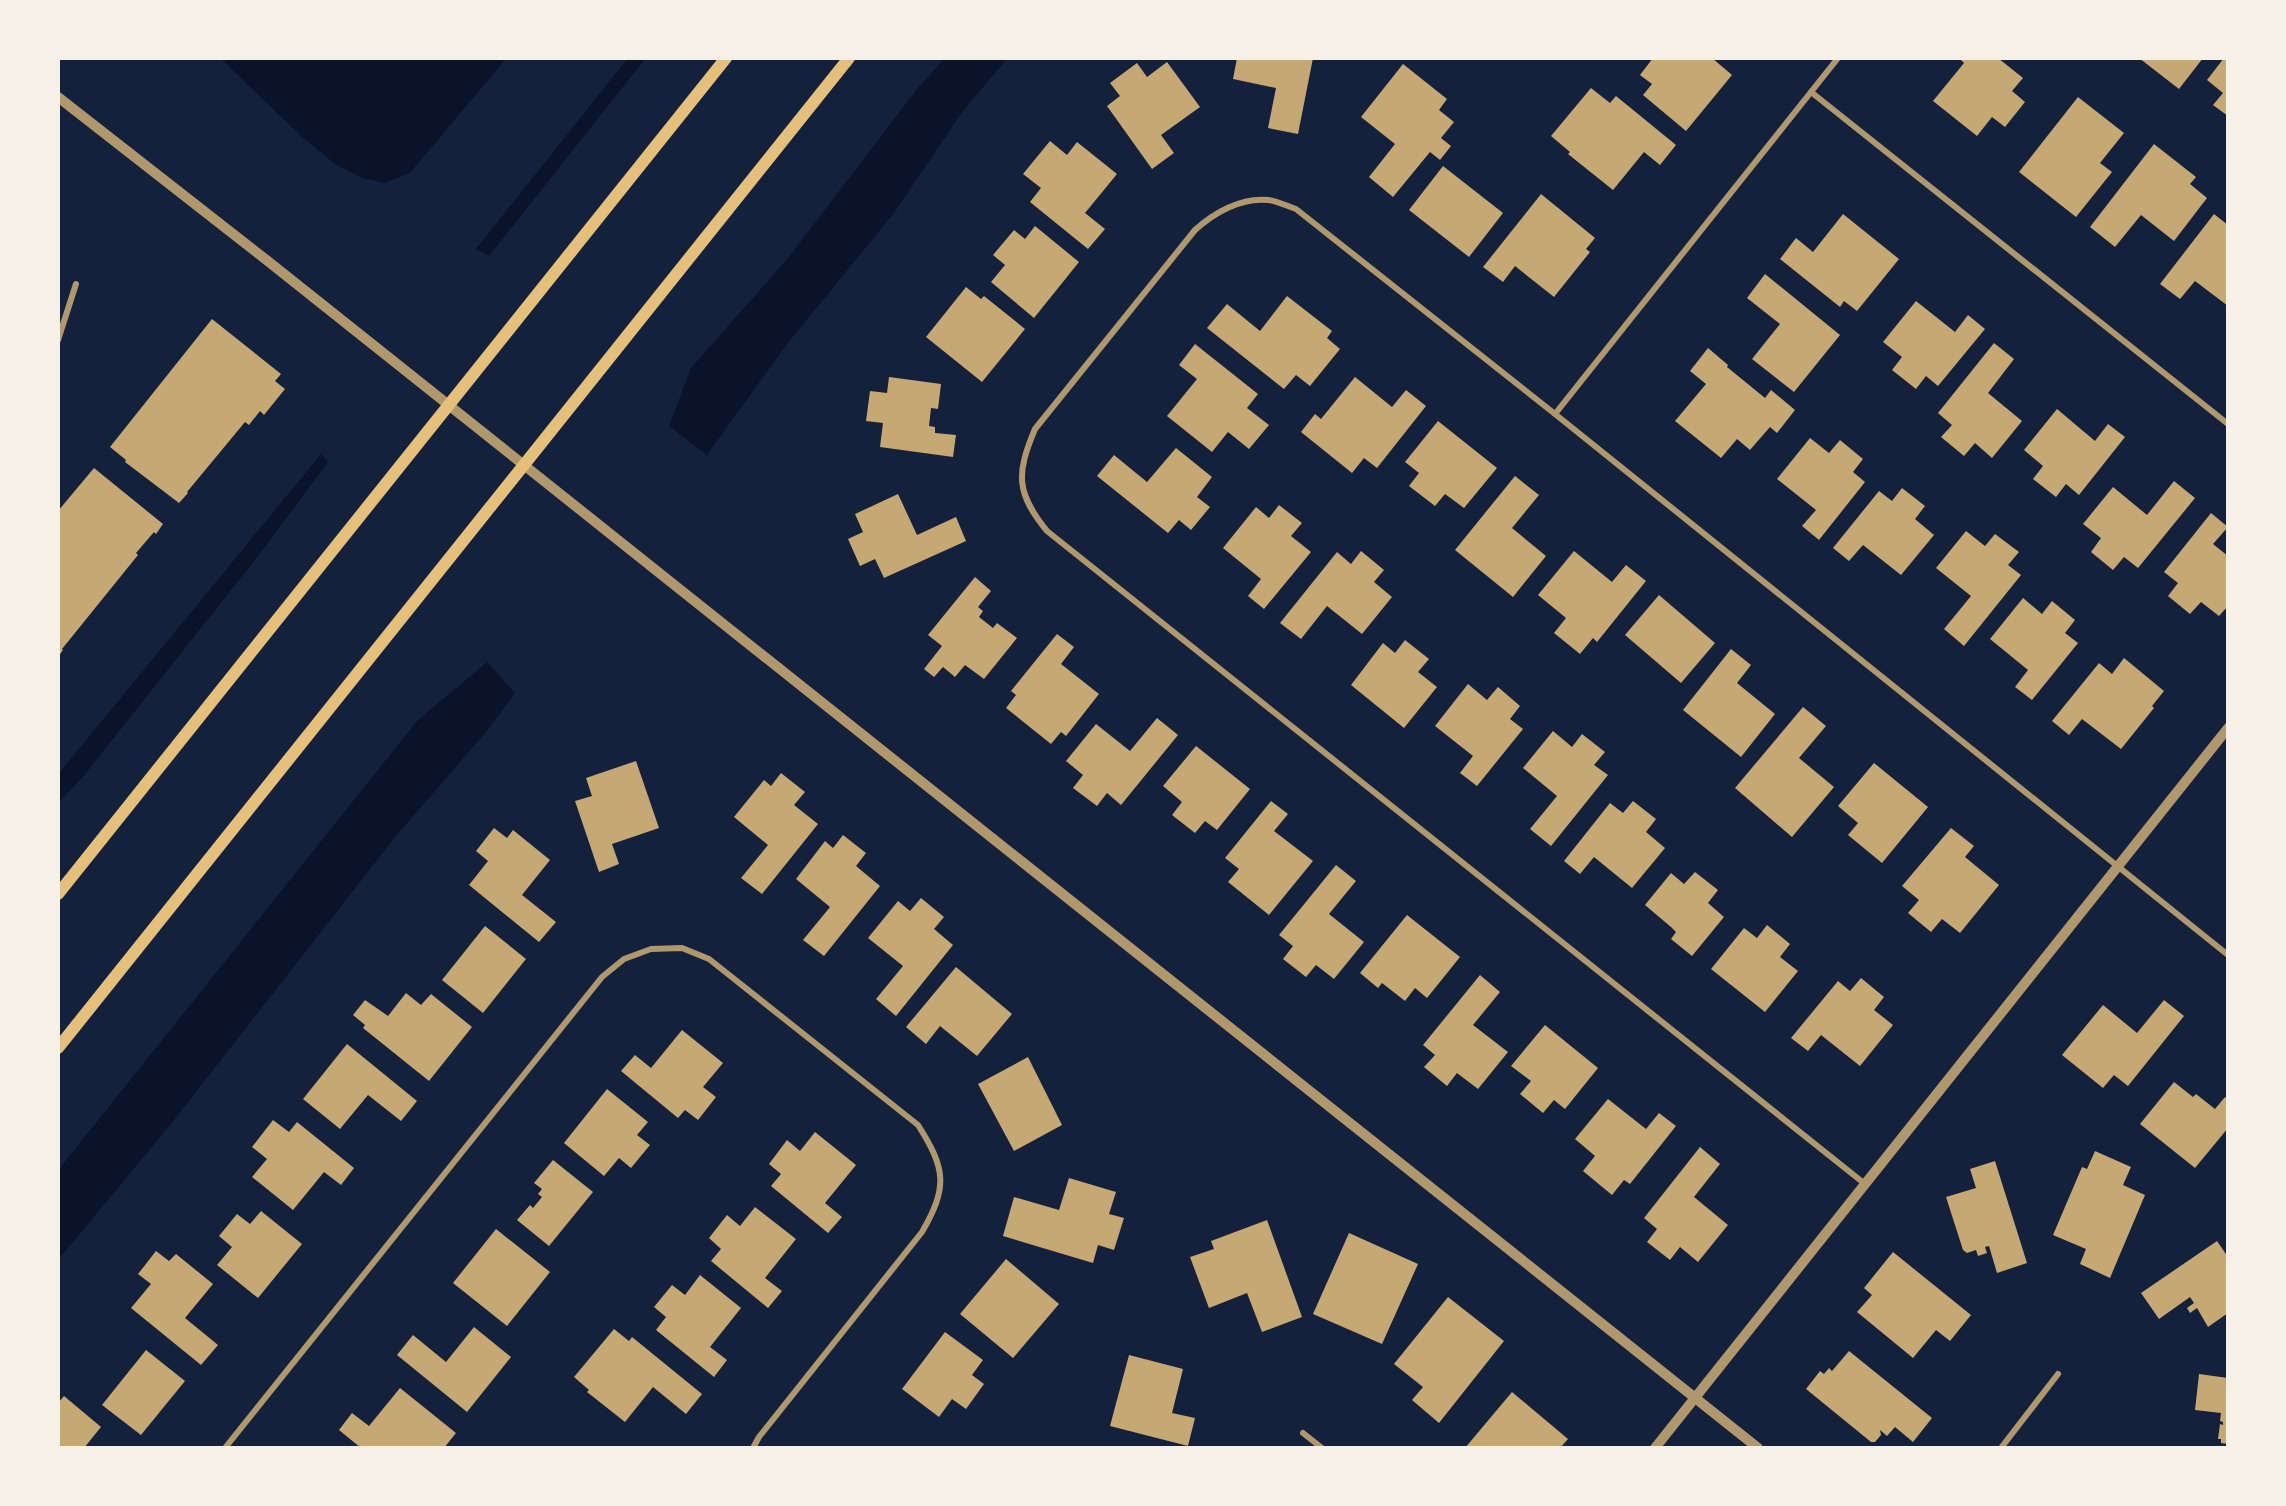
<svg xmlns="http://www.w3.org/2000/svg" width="2286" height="1506" font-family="Figtree,sans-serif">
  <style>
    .water { fill: #0b132b }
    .building { fill: #c6a872 }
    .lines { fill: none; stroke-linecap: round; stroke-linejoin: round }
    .minor { stroke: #b1986c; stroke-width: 6 }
    .tertiary { stroke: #b1986c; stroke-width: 10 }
    .secondary { stroke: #e5c07b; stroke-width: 12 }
  </style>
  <rect width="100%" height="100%" fill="#14213d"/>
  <g class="water">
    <polygon points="221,59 506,59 410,173 384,183 362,178 336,165 301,136"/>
    <polygon points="627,59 645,59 489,256 476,249"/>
    <polygon points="944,59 1007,59 963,111 894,213 787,344 707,455 669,426 691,368 788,258 917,89"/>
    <polygon points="321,454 328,462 259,555 82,778 59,802 59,773"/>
    <polygon points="487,662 515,693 491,726 392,841 171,1124 59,1259 59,1169 417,721"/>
  </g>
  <g class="building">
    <polygon points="1237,58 1313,58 1298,134 1268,128 1276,88 1233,79"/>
    <polygon points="1653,58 1712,58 1732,75 1686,131 1643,95 1652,84 1640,75"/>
    <polygon points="1959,58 1998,58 2023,78 2012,91 2025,102 2005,127 1992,117 1977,136 1933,101 1964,63"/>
    <polygon points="2139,58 2203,58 2179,89"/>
    <polygon points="2224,58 2228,58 2228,116 2213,105 2223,93 2207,80"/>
    <polygon points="1167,62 1200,107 1161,135 1174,153 1152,169 1107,106 1120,96 1110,83 1137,63 1147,77"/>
    <polygon points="1403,64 1447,99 1439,110 1454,122 1441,138 1451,146 1440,160 1430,152 1393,197 1369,177 1395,144 1361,117"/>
    <polygon points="1591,88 1610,103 1616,96 1676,145 1660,165 1644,152 1613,190 1568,154 1570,152 1551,136"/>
    <polygon points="2078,97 2124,133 2100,163 2112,172 2076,217 2019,172"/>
    <polygon points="1050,141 1067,155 1077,142 1117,174 1085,213 1105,229 1088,249 1030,202 1041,188 1023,174"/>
    <polygon points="2154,144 2196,177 2190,184 2207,198 2174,241 2141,215 2115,247 2090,227"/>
    <polygon points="1443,166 1503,213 1469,257 1409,210"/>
    <polygon points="1541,194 1595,238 1586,249 1590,252 1554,297 1515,266 1503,282 1483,267"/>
    <polygon points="1843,214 1899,259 1857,311 1844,301 1840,307 1780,259 1796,238 1813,252"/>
    <polygon points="2214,214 2228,225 2228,306 2195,281 2180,299 2160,284"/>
    <polygon points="1035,226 1079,262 1034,318 991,282 1005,265 993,255 1014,230 1025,239"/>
    <polygon points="1765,274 1840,335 1794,392 1752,359 1780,324 1747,298"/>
    <polygon points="966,287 981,299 984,296 1025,329 982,382 926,337"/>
    <polygon points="1287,296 1332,331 1327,338 1340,349 1310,386 1296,375 1284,389 1207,328 1227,304 1260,331"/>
    <polygon points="1916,301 1955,332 1968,315 1985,329 1938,386 1926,376 1916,389 1892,370 1902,357 1883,342"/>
    <polygon points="212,319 281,374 275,381 285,389 264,415 260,411 249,425 245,422 187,492 188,493 179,503 125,462 126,460 110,447"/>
    <polygon points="1994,343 2014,359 1988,393 2022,421 1992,458 1975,443 1964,456 1941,437 1952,425 1938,413"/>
    <polygon points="1195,344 1258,394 1247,408 1269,425 1249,449 1228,432 1212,452 1167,416 1197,379 1179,365"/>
    <polygon points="1708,348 1728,365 1727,367 1765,398 1771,390 1795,410 1777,433 1770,427 1750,450 1737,439 1721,458 1675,421 1706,384 1690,371"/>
    <polygon points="889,377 941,384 938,409 931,408 929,426 935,427 935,433 956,435 953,457 880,447 883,423 866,421 870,391 887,393"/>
    <polygon points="1355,377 1392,407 1406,390 1426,406 1377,468 1364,458 1352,473 1301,432 1315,414 1321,419"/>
    <polygon points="2057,409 2095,441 2108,424 2125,437 2079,495 2066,484 2056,497 2033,479 2043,466 2024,450"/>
    <polygon points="1438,421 1497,468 1464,508 1445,494 1435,506 1409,486 1419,473 1405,462"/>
    <polygon points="1810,438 1829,453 1840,440 1863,459 1853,472 1865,482 1819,540 1802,526 1816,510 1777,479"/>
    <polygon points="1176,448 1212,477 1197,497 1210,507 1191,530 1179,520 1168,533 1097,476 1114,455 1147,482"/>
    <polygon points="94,468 163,524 156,534 154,532 136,553 138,555 62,649 63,650 58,657 58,511"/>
    <polygon points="1515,476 1539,495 1512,528 1546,556 1513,597 1455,550"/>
    <polygon points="2174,481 2195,498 2138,568 2124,557 2113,570 2091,552 2101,538 2083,524 2113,487 2147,515"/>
    <polygon points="1902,488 1925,506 1915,519 1934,535 1901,575 1863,545 1849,561 1833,548 1879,491 1892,501"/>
    <polygon points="898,494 917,535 956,517 966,541 884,578 875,559 860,566 848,539 863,532 855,514"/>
    <polygon points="1279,505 1302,523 1291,536 1311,552 1264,609 1248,596 1261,579 1223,548 1256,507 1269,518"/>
    <polygon points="2211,513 2228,527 2213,544 2228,556 2228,606 2219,616 2201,602 2190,614 2168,596 2178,583 2164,572"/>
    <polygon points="1966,531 1985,546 1995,534 2019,552 2008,565 2021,575 1964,646 1944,629 1971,596 1936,568"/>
    <polygon points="1361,551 1384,570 1374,582 1392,597 1362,634 1327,606 1301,639 1280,623 1337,552 1351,564"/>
    <polygon points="1574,551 1612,582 1626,565 1646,581 1597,642 1593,638 1580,654 1554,633 1566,618 1538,595"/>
    <polygon points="975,577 991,591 978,607 983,611 979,617 993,628 997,623 1017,638 984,679 965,665 955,677 943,667 934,677 924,669 942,646 928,635"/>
    <polygon points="1659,595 1715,643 1681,683 1625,635"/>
    <polygon points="2023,598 2042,614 2052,601 2075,620 2065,633 2078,643 2032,700 2015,687 2028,670 1990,639"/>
    <polygon points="1057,634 1074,647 1061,664 1099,694 1066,736 1061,732 1051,744 1006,708 1016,695 1011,691"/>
    <polygon points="1405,640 1429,659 1418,672 1437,687 1404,728 1351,685 1383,643 1395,653"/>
    <polygon points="1731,649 1751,665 1737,683 1775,714 1741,757 1683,710"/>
    <polygon points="2124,658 2164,691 2152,706 2154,708 2121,749 2082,719 2069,735 2052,721 2099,663 2112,674"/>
    <polygon points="1468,684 1487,700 1498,687 1520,706 1510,719 1523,729 1477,786 1460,773 1473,756 1435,726"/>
    <polygon points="1803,707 1826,726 1799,758 1834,787 1792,837 1735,788"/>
    <polygon points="1157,718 1178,735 1121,805 1107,793 1097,806 1073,788 1083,775 1066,761 1096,724 1130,751"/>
    <polygon points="1553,731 1572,747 1582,734 1605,752 1594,765 1608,775 1551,846 1530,829 1557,796 1523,768"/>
    <polygon points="1196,746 1250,789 1217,830 1205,821 1195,833 1172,815 1182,802 1163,786"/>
    <polygon points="636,761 659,828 612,844 619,864 599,872 575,801 592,796 586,778"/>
    <polygon points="1874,763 1928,807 1882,863 1848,835 1858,823 1838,806"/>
    <polygon points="781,773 805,792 794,805 818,824 762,894 741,878 768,845 734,817 764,780 771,786"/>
    <polygon points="1271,801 1288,814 1274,831 1313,861 1269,915 1228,882 1239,869 1225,858"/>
    <polygon points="1633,801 1656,819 1646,832 1665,848 1632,888 1594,857 1580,874 1564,861 1610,803 1623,813"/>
    <polygon points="494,828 507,838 513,830 550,860 522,895 556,922 539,942 469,885 488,861 476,851"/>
    <polygon points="1951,828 1974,846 1965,857 1999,885 1960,933 1942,919 1931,932 1908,913 1919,900 1902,886"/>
    <polygon points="843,835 866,853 856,866 880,886 824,956 803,940 830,907 796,879 825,841 833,848"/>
    <polygon points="1336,865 1356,881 1329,914 1364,942 1334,979 1316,965 1306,977 1283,959 1293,946 1279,935"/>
    <polygon points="1695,872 1718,890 1708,903 1724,917 1692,956 1671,939 1676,932 1671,927 1645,905 1671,873 1684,884"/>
    <polygon points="921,898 944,917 934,929 953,945 896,1016 876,999 903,966 868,938 898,901 910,911"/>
    <polygon points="1407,915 1460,957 1427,998 1415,988 1405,1001 1382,983 1378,988 1360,973"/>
    <polygon points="1767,925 1790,944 1780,957 1798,971 1765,1012 1711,969 1744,928 1757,938"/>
    <polygon points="485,926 526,959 483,1013 442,980"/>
    <polygon points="956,967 1012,1014 977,1056 940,1026 926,1044 906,1027"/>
    <polygon points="1480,975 1500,992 1473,1025 1508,1052 1478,1089 1457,1073 1447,1086 1424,1067 1435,1055 1423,1045"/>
    <polygon points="1861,978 1884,997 1874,1010 1893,1025 1860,1066 1821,1035 1808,1051 1791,1038 1838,981 1850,991"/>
    <polygon points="406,993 421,1005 431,994 472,1027 429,1081 363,1028 365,1025 353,1015 365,1000 388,1016"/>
    <polygon points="2164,1000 2184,1016 2128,1086 2114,1075 2103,1088 2062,1055 2103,1005 2137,1033"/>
    <polygon points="1545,1025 1598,1068 1565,1109 1554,1100 1543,1113 1520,1094 1531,1081 1511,1066"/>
    <polygon points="682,1030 723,1063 703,1087 716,1097 698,1120 685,1110 678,1118 621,1071 635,1055 651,1068"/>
    <polygon points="347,1044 417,1101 401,1121 368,1095 340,1129 303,1099"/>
    <polygon points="1028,1057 1062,1125 1014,1151 978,1084"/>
    <polygon points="2174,1082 2193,1097 2196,1094 2215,1109 2225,1097 2228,1100 2228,1128 2195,1168 2140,1124"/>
    <polygon points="607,1089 648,1122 637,1135 650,1145 631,1168 619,1158 604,1176 564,1143"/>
    <polygon points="1608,1099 1646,1129 1659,1113 1676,1126 1630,1184 1624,1180 1612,1195 1583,1171 1595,1156 1575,1139"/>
    <polygon points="273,1120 289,1132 297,1122 354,1168 341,1185 324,1172 293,1210 252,1177 267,1159 252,1147"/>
    <polygon points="815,1132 856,1165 825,1203 842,1217 828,1233 771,1186 781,1174 769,1164 787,1140 800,1151"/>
    <polygon points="1700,1147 1720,1164 1694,1197 1728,1225 1698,1262 1680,1247 1670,1260 1647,1242 1657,1229 1644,1218"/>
    <polygon points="2095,1151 2131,1167 2123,1185 2145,1195 2110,1278 2080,1264 2086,1249 2053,1235 2082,1167 2087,1169"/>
    <polygon points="553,1160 593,1192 549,1246 517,1220 530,1205 533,1208 542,1197 538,1194 542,1189 534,1183"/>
    <polygon points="1995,1161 2027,1263 1997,1273 1989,1246 1985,1247 1987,1253 1978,1256 1976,1250 1967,1253 1963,1250 1946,1197 1976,1188 1970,1169"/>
    <polygon points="1069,1178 1116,1192 1109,1214 1124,1218 1114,1250 1098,1245 1093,1263 1003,1236 1014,1197 1059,1210"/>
    <polygon points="755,1207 796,1239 765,1278 782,1291 768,1308 711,1261 721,1249 709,1238 727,1215 740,1226"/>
    <polygon points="261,1211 302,1244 258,1298 217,1265 232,1247 219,1236 237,1214 250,1224"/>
    <polygon points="1267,1220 1302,1317 1262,1332 1247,1293 1209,1308 1190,1257 1214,1249 1211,1241"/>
    <polygon points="496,1229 550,1272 507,1326 453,1283"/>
    <polygon points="1349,1233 1418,1264 1382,1344 1313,1314"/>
    <polygon points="2217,1241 2228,1257 2228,1313 2208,1327 2197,1308 2190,1313 2187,1308 2194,1303 2190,1297 2159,1319 2141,1293"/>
    <polygon points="156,1251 169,1261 176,1254 213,1284 185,1318 218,1345 201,1365 131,1308 151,1284 138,1274"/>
    <polygon points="1893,1252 1971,1315 1950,1341 1936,1330 1913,1358 1857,1312 1872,1295 1864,1288"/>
    <polygon points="1006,1259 1059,1304 1013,1358 960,1314"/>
    <polygon points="700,1275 741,1308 710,1347 727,1360 714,1377 656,1330 666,1317 654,1307 672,1285 685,1295"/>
    <polygon points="1448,1297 1504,1341 1439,1423 1412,1400 1423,1387 1394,1364"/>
    <polygon points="474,1327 511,1357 467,1412 397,1355 413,1335 446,1362"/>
    <polygon points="614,1329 629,1341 632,1337 702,1394 686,1414 653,1387 625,1422 587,1392 589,1390 574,1377"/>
    <polygon points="945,1332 983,1360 972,1375 984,1384 966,1409 952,1399 939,1417 902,1389"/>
    <polygon points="146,1350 185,1381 141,1435 102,1405"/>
    <polygon points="1849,1351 1932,1418 1913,1442 1895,1427 1887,1436 1880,1430 1881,1435 1875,1442 1871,1442 1806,1389 1820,1371 1824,1374 1829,1368 1832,1371"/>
    <polygon points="1129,1355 1183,1369 1172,1413 1195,1418 1188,1446 1110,1426"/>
    <polygon points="2199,1374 2228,1378 2228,1444 2221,1443 2221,1439 2218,1439 2220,1424 2223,1425 2223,1422 2220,1421 2221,1413 2195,1410"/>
    <polygon points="400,1388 456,1433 444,1448 361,1448 339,1430 352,1413 369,1426"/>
    <polygon points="1512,1392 1568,1439 1560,1448 1465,1448"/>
    <polygon points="64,1396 101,1427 84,1448 58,1448 58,1403"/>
  </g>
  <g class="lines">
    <g class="minor">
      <polyline points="1811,92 2228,424"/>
      <polyline points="58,340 76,284"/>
      <polyline points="1555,414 1838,58"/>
      <path d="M1865,1184l-818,-653c-31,-38 -31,-57 -12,-102l160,-199c19,-17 46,-33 73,-30 9,1 19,6 28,9l259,205 673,541"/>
      <polyline points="1303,1433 1322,1448"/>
      <path d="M225,1448l377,-471 22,-18 27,-10 31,-1 27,11 209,166c28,44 30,62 4,107l-163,205 -6,11"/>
      <polyline points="2001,1448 2058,1374"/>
    </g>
    <g class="tertiary">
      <polyline points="58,97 269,262 1758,1448"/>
      <polyline points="1655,1448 2228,728"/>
    </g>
    <g class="secondary">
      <polyline points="58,894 726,58"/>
      <polyline points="58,1048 849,58"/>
    </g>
  </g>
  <rect width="2286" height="1506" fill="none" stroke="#f6f1e7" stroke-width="120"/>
</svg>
